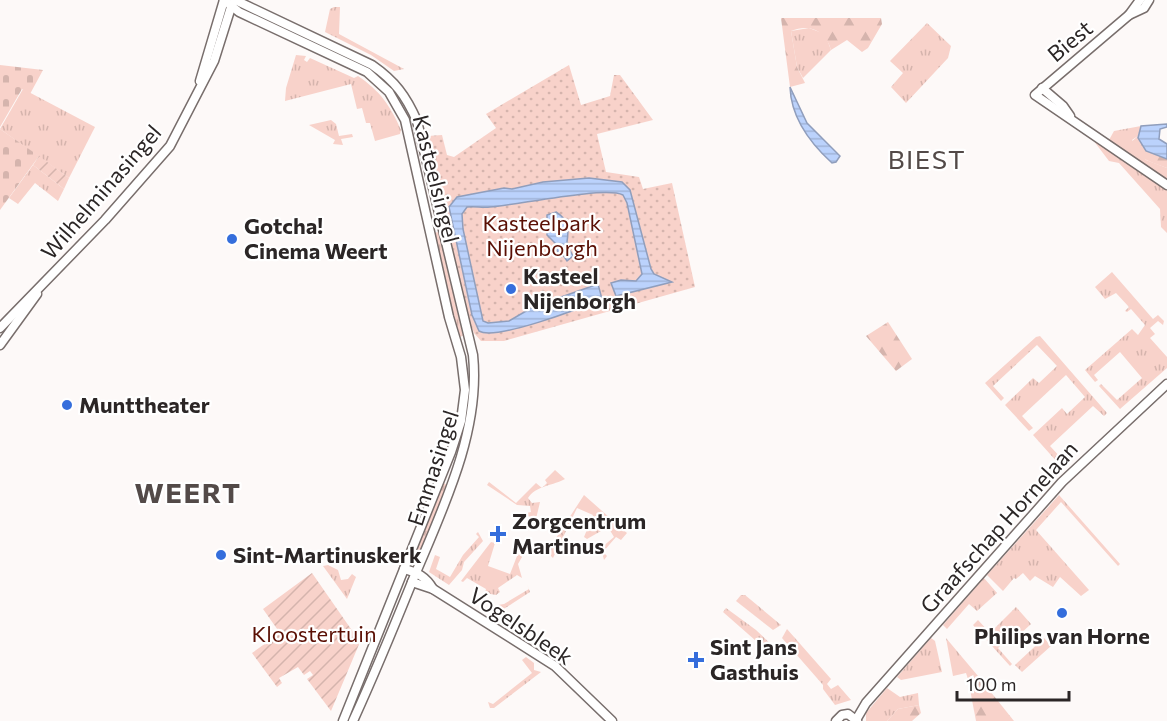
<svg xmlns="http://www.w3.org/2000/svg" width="1167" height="721" font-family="Commissioner,sans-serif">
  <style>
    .grass { fill: url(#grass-tufts) }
    .forest { fill: url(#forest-firs) }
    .cemetery { fill: url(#cemetery-stones) }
    .park { fill: url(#park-dots) }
    .garden { fill: url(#garden-furrows) }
    .water { fill: url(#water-rules); stroke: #909ebc; stroke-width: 1.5 }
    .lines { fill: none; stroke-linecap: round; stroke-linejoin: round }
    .tertiary-casing { stroke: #786e6c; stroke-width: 11 }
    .tertiary { stroke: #fff; stroke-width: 8 }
    .poi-dot { fill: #356edc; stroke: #fff; stroke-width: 2 }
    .labels { text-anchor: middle; stroke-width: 4.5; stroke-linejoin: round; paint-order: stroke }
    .street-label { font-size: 22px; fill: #2b2626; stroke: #fff }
    .park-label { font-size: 22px; fill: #5a0f04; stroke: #fff }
    .poi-label { font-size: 22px; font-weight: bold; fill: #2b2626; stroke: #fff; text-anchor: start }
    .quarter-label { font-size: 26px; letter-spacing: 1.5px; fill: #534a48; stroke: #fff }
    .district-label { font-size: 28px; font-weight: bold; letter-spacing: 1.5px; fill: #534a48; stroke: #fff }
  </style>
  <defs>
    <pattern id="grass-tufts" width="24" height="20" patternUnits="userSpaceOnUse" patternTransform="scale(1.5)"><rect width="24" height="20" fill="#f8d2ca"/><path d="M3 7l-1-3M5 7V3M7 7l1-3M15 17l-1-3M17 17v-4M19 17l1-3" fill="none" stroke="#d5b4ad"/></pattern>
    <pattern id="forest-firs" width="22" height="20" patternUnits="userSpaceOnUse" patternTransform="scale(1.5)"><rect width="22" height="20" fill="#f8d2ca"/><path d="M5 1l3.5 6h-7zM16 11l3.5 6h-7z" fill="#d5b4ad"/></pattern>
    <pattern id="cemetery-stones" width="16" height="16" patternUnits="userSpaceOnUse" patternTransform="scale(1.5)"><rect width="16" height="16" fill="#f8d2ca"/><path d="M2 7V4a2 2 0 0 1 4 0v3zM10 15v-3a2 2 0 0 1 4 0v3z" fill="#d5b4ad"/></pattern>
    <pattern id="park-dots" width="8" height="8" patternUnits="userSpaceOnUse" patternTransform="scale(1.5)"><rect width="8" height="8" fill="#f8d2ca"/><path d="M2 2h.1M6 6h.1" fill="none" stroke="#d5b4ad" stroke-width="1.8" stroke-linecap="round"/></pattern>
    <pattern id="garden-furrows" width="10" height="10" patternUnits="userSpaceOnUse" patternTransform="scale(1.5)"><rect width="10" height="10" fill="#f8d2ca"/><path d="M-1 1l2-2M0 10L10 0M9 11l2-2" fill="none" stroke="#d5b4ad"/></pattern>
    <pattern id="water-rules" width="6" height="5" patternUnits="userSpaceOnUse" patternTransform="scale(1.5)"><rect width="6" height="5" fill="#bbd2fc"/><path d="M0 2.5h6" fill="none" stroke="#a1b4d8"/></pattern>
  </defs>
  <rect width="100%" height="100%" fill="#fdf9f8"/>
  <g class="grass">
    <polygon points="334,7 340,7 339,34 404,69 394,71 371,55 325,32 330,9"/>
    <polygon points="927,23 951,46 948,58 906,103 891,87 903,73 890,61"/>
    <polygon points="809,28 825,34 831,50 803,78 797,67 791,31"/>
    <path d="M296,55l10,1 -2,4 3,2 3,-4 44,20 4,-2c22,15 32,29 43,54l-1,4 -25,7 -5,-18h-4l-4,-15 -5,1 -6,-25 -66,17 1,-13z"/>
    <polygon points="23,89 95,127 69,178 0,129"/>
    <polygon points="331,120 336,124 339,136 352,134 353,137 341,139 343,145 333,144 335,140 309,125"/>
    <polygon points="1141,126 1138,136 1132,140 1146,160 1167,168 1167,179 1109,140 1114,131"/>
    <polygon points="1093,140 1167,190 1167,233 1161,227 1160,209 1119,163 1109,161"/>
    <polygon points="33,165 64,189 58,201 35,183 18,204 9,198"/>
    <polygon points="439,232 463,336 458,337 433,233"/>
    <polygon points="1112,272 1153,319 1158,315 1164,321 1163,325 1158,321 1150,328 1155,334 1150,338 1167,357 1167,368 1120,409 1099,386 1101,384 1117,400 1142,378 1120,352 1094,375 1098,380 1095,382 1085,370 1132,329 1138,335 1145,325 1131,309 1127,312 1125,311 1129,307 1116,293 1105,299 1095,287"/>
    <polygon points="1040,336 1107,413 1104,416 1093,406 1050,446 1062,459 1058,463 1033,435 1062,408 1067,414 1085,397 1066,375 1022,416 1033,428 1029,431 1005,405 1033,378 1039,383 1057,366 1037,345 993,386 1004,398 1001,401 985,383 1036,337"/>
    <path d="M555,470l10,9c-10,6 -30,7 -37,19l4,5 8,-1 -4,17 -14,-5 9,-2 -1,-6 -13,-1 -30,-20 2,-3 27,21 20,-20 6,5 5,-5 -2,-3z"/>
    <polygon points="442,482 447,485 420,555 414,553"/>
    <polygon points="584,495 627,533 621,540 616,537 603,552 607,556 604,560 601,548 614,537 608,527 587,539 584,537 593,515 577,508 553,558 547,552"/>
    <polygon points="1059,495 1120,564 1118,566 1061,502 1036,530 1089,590 1081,596 1060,577 1053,587 1035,576 1030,581 1023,573 1016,579 1014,578 1003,591 987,575"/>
    <polygon points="478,532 483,541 464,562 462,570 449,585 429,572 435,555 440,557 436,569 450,577 463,555 479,537 476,534"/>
    <polygon points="491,542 495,543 488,566 510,574 519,551 522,557 518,564 522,578 517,575 498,588 500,592 496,595 485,593 486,589 467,578 463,582 461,581"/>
    <polygon points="328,565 338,570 341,580 348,579 352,574 356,577 347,599 323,566"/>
    <polygon points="984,578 997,593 977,611 969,604 947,629 943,625"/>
    <polygon points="527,584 530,592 496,614 514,625 521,621 525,625 515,631 490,616 490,600 492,606 504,604 529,589"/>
    <polygon points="741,595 745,595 781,625 773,630 736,601"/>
    <polygon points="1016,607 1031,624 1018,636 1015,633 998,648 1012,664 1010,666 973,625 978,620 990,633"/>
    <polygon points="726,608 756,630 776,649 771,654 723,612"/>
    <polygon points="787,629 831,679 827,684 831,689 838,685 851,700 835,705 823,689 823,685 782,638"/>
    <polygon points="931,638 935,641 942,672 901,680 897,677"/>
    <polygon points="946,638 978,676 968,679 966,673 953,676"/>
    <polygon points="1044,638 1051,646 1022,672 1015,665"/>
    <polygon points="526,657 534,663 534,670 541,672 494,708 490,708 488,702 493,704 532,673 522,660"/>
    <polygon points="887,688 900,697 918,693 919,705 898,709 887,721 866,721 866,713"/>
  </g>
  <g class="forest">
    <path d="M781,18h100l1,6 -14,24 -6,4 -15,-12 -16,10c-5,-19 -21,-27 -40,-19l6,36 8,16 -15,4z"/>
    <path d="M1138,136l8,15 21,8v9c-14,-5 -32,-10 -37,-25z"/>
    <polygon points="888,322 912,359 896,371 866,336"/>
    <polygon points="978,676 1014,721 976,721 968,679"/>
    <polygon points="919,705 921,713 912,721 887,721 898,709"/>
  </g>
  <g class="cemetery">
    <polygon points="0,65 43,70 30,94 22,89 0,127"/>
    <polygon points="0,129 39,156 0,210"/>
  </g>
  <polygon class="park" points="569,65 581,105 610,96 614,75 620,75 653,120 597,134 606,172 639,177 643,189 672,183 695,287 504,341 481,341 474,333 467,315 428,136 442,135 447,155 454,157 496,128 486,114"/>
  <g class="garden">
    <polygon points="39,156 69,178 64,189 33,165"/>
    <polygon points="312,573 360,642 331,711 307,679 313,675 310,671 304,675 298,667 279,678 282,683 277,687 252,653 280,633 263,609"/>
  </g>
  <g class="water">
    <path d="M790,87l17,36 33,33 -4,6 -4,1c-22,-20 -41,-45 -42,-76z"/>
    <polygon points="1167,124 1167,127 1160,129 1159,139 1167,144 1167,159 1146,151 1138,138 1141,126"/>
    <path d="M589,178l33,4 8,8 21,79 3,5 18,8 -56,14 -5,-13 10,-3 15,1 6,-7 -15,-71 -4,-8c-18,-9 -106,10 -133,12 -8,1 -15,-1 -23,0l-5,7 1,15 20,92 5,2 21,-2 24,-14 65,-23 4,15c-21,9 -106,42 -123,32l-7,-16 -23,-108 8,-10 47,-9 8,1 31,-7z"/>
    <path d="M556,212c13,8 13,17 11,30 0,4 4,10 6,14l-6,5 -4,-6 -2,2 -4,-3v-9l-10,-10v-20z"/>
  </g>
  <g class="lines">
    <g class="tertiary-casing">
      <g id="tertiary">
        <polyline points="224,0 239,12 367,72 389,92 405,120 449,317 461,357 465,390 461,421 451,452 343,721"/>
        <path d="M235,0l137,65c23,16 34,31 45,56l56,234c8,78 -32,157 -61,227 -19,47 -38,93 -59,139"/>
        <polyline points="1149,0 1144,8 1129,15 1035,95 1167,185"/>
        <polyline points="1129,15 1140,0"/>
        <polyline points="200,81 224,0"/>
        <polyline points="1042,88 1063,106 1070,116"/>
        <polyline points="0,328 105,220 170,146 214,61 232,4"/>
        <polyline points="0,345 37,294"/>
        <path d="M404,569c13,3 22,8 29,20"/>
        <polyline points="412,582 433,589 555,666 612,721"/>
        <polyline points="856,720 866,703 1062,482 1167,384"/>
        <polyline points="836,721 842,715 848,714 857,721"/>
      </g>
    </g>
    <use href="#tertiary" class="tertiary"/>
  </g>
  <g class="poi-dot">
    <circle cx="232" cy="239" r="6"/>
    <circle cx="511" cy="289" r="6"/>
    <circle cx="67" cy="405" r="6"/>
    <path d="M495 525h6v6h6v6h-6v6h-6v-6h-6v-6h6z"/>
    <circle cx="221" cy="555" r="6"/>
    <circle cx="1062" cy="613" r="6"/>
    <path d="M693 651h6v6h6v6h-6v6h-6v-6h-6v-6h6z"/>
  </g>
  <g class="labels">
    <g class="street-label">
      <text transform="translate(1070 41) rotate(-40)" y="8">Biest</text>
      <text transform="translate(436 179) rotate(76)" y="8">Kasteelsingel</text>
      <text transform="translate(101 192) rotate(-49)" y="8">Wilhelminasingel</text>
      <text transform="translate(433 468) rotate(-72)" y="8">Emmasingel</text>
      <text transform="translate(999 527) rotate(-48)" y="8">Graafschap Hornelaan</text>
      <text transform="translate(521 626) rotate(34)" y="8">Vogelsbleek</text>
    </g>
    <g class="park-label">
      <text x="542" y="231">Kasteelpark<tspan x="542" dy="25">Nijenborgh</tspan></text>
      <text x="314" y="642">Kloostertuin</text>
    </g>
    <g class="poi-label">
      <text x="244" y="234">Gotcha!<tspan x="244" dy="25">Cinema Weert</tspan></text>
      <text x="523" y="284">Kasteel<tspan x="523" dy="25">Nijenborgh</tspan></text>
      <text x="79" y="413">Munttheater</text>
      <text x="512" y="529">Zorgcentrum<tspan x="512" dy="25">Martinus</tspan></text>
      <text x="233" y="563">Sint-Martinuskerk</text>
      <text x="1062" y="644" text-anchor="middle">Philips van Horne</text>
      <text x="710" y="655">Sint Jans<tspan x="710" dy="25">Gasthuis</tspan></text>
    </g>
    <g class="quarter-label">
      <text x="927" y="169">BIEST</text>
    </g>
    <g class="district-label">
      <text x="188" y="503">WEERT</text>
    </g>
  </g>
  <path d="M957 691v9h112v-9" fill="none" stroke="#2b2626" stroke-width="3"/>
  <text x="966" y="691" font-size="18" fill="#2b2626" stroke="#ffffff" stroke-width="4.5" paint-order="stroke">100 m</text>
</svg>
